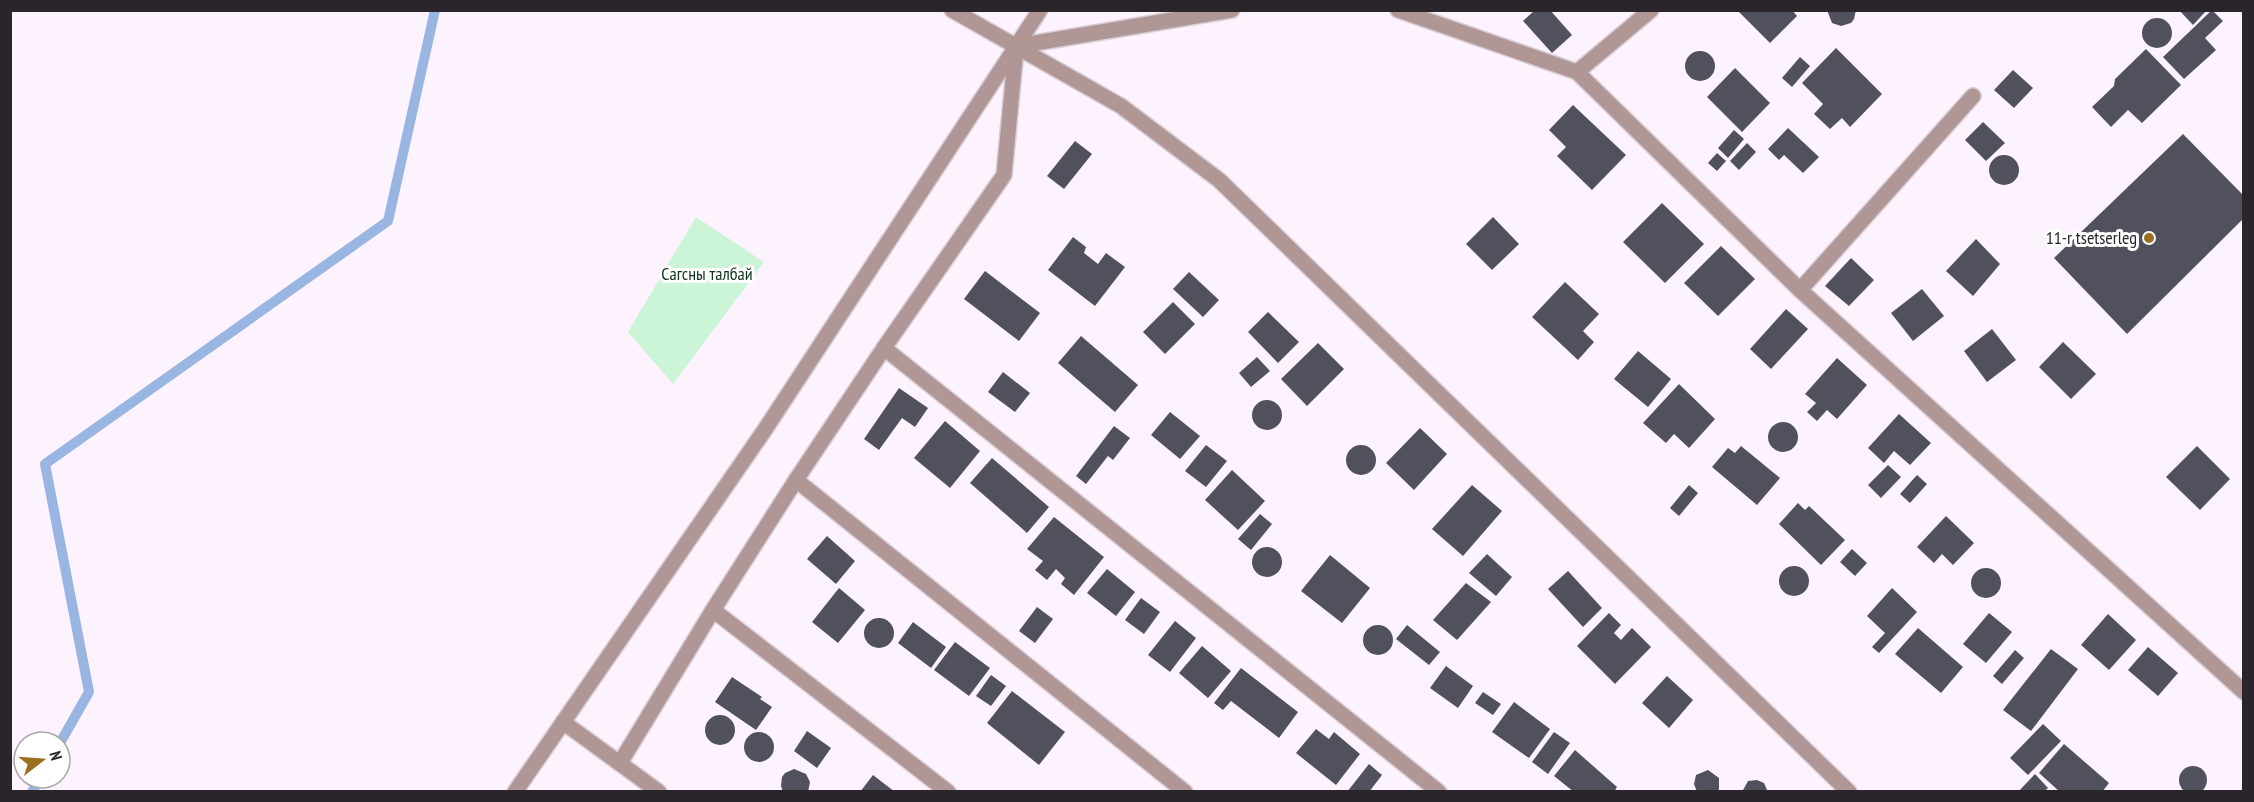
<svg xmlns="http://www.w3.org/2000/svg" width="2254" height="802" font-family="'PT Sans Narrow',sans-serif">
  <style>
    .green { fill: #ccf4d6 }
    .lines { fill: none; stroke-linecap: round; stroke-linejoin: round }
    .stream { stroke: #99b5e1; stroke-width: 10 }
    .building { fill: #51515e }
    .minor-casing { stroke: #d7ced8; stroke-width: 18 }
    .minor { stroke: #b09694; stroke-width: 15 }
    .poi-dot { fill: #9d6d20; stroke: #fff; stroke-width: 2 }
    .labels { text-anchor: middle; stroke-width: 6; stroke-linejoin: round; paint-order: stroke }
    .poi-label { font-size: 18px; fill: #29252a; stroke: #fff; text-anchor: end }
    .park-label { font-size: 18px; fill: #0f341d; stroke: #fff }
  </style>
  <rect width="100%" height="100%" fill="#fdf3fe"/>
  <polygon class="green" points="696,217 764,262 673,384 628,332"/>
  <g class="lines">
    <g class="stream">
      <polyline points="60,743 89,692 45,464 388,221 435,10"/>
      <polyline points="32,792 40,778"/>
    </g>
  </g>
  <g class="building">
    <polygon points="1535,10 1550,10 1572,35 1552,53 1523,21"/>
    <polygon points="1737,10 1792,10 1797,16 1770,43"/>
    <polygon points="1827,10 1856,10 1854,19 1851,23 1841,26 1832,23"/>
    <polygon points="2179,10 2207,10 2193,25"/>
    <polygon points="2212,10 2223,21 2205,38 2216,50 2184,79 2163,57"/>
    <circle cx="2157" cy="33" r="15"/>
    <polygon points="1836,48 1882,94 1850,127 1842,118 1830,129 1814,114 1823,104 1802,83"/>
    <polygon points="2146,49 2181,85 2142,123 2128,110 2111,127 2092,107 2114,86 2115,79"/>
    <circle cx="1700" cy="66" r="15"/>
    <polygon points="1800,57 1810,66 1792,87 1782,78"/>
    <polygon points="1735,68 1770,103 1742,132 1707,97"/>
    <polygon points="2013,70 2033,88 2014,108 1994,90"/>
    <polygon points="1573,105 1626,155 1592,190 1557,156 1566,147 1549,130"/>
    <polygon points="1983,122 2005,143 1986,161 1965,140"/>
    <polygon points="1788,128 1819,157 1803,173 1784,155 1779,160 1768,149"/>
    <polygon points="1734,130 1744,139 1728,158 1718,148"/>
    <polygon points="2183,134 2244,196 2244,218 2127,334 2054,258"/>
    <polygon points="1075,141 1092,154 1064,189 1047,176"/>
    <polygon points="1747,143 1756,152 1739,170 1730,161"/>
    <polygon points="1717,153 1726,161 1717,171 1708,163"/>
    <circle cx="2004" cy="170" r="15"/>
    <polygon points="1662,203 1704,244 1665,283 1623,242"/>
    <polygon points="1493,217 1519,244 1492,270 1466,244"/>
    <polygon points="1073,237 1086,247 1084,253 1098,264 1106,253 1125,267 1095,306 1048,270"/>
    <polygon points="1976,239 2000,264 1973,296 1946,271"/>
    <polygon points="1721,246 1755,279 1718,316 1684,283"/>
    <polygon points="1851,258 1874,280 1849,306 1825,286"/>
    <polygon points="985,271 1040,313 1019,341 964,299"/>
    <polygon points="1189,272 1219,300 1203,317 1173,289"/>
    <polygon points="1565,282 1599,314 1583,331 1594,342 1578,360 1532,317"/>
    <polygon points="1922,289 1944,316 1913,341 1891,313"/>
    <polygon points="1173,302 1195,324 1165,354 1143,332"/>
    <polygon points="1786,309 1808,329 1771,369 1750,349"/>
    <polygon points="1268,312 1299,342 1278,363 1248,332"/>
    <polygon points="1992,329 2016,360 1987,382 1964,351"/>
    <polygon points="1081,336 1138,385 1115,412 1058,363"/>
    <polygon points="2063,342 2096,374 2071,399 2039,367"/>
    <polygon points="1318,343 1344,369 1307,406 1281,379"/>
    <polygon points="1638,351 1671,379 1648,407 1614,379"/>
    <polygon points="1257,357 1270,371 1251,387 1239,373"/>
    <polygon points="1837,358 1867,385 1837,419 1827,410 1817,421 1807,412 1816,403 1805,394"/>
    <polygon points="1003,372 1030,393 1015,412 988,392"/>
    <polygon points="1679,384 1715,419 1689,448 1674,434 1666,443 1643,423"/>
    <polygon points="899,388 928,408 915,427 902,418 879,450 864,439"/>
    <circle cx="1267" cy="415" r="15"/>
    <polygon points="1170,412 1200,436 1180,459 1151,435"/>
    <polygon points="1899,414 1931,443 1910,465 1894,451 1884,463 1868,448"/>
    <polygon points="945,421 980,451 950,488 914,458"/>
    <circle cx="1783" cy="437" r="15"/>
    <polygon points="1114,426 1130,438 1113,460 1108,456 1086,484 1076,476"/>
    <polygon points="1420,428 1447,454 1414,490 1386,463"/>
    <polygon points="1206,445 1227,461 1206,487 1185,471"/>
    <circle cx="1361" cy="460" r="15"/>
    <polygon points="1741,446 1780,478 1757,505 1712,467 1728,448 1735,453"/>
    <polygon points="2197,446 2230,479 2200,510 2166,477"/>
    <polygon points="992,458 1049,507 1027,533 970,483"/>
    <polygon points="1888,465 1901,477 1881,498 1868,485"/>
    <polygon points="1232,470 1265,501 1238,530 1205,500"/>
    <polygon points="1917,475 1927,484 1910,503 1900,494"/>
    <polygon points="1472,485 1502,511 1463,556 1432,529"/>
    <polygon points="1689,485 1698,493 1679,516 1670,508"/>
    <polygon points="1798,503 1805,510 1809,506 1845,540 1821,565 1779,524"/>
    <polygon points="1260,514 1272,524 1251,550 1238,539"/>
    <polygon points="1946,516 1974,543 1953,565 1942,554 1934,563 1917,547"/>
    <polygon points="1054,517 1104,557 1074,595 1061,584 1065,578 1056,569 1047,580 1035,570 1043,561 1027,549"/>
    <polygon points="827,536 855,561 836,584 807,559"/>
    <circle cx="1267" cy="562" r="15"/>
    <polygon points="1852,549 1867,563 1855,576 1840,562"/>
    <polygon points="1487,554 1512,577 1496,596 1469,573"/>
    <polygon points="1330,555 1370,588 1342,623 1301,591"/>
    <circle cx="1794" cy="581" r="15"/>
    <circle cx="1986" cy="583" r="15"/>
    <polygon points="1107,569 1135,592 1116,616 1087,593"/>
    <polygon points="1568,571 1602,608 1583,627 1548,589"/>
    <polygon points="1466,583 1491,602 1457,640 1433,620"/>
    <polygon points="839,588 865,610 838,643 812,622"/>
    <polygon points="1892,588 1917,612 1879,653 1872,647 1885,633 1867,616"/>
    <polygon points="1141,598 1160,612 1144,634 1125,620"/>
    <polygon points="1037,607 1053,619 1035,643 1019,631"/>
    <polygon points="1609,613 1621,625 1614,633 1621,640 1632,628 1651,647 1615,684 1577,646"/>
    <polygon points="1989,613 2012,632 1986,663 1963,644"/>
    <polygon points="2108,614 2136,640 2109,670 2081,645"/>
    <circle cx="879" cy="633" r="15"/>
    <polygon points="1175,621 1196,638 1170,672 1148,655"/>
    <polygon points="913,622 946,647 931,668 898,643"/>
    <polygon points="1407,625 1440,652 1429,665 1396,639"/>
    <circle cx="1378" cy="640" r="15"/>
    <polygon points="1918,628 1963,667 1941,693 1895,654"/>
    <polygon points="955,642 990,668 969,696 934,670"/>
    <polygon points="1202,646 1231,671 1208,698 1179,673"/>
    <polygon points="2148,647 2178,673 2158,696 2128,670"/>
    <polygon points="2051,649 2078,669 2031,731 2003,710"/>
    <polygon points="2015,650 2024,658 2002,684 1993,676"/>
    <polygon points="1446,666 1473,686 1458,708 1430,688"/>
    <polygon points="1241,668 1298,712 1279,738 1231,701 1223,710 1214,703"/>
    <polygon points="991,675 1006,686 991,706 976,696"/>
    <polygon points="1667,676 1693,700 1669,728 1642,703"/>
    <polygon points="732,677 762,697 760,699 772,707 756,730 715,702"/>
    <polygon points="1012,691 1065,732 1039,765 987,723"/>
    <polygon points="1483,692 1501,704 1493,715 1475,703"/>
    <polygon points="1514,702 1550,729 1529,758 1492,732"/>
    <circle cx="720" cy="730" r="15"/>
    <polygon points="2043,724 2061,741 2028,775 2010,758"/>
    <polygon points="1316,729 1329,739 1334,732 1360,754 1336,785 1296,753"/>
    <polygon points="807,731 831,748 817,768 794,751"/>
    <polygon points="1554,732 1570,743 1548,774 1532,762"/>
    <circle cx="759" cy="747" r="15"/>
    <polygon points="2064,744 2109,783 2102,792 2060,792 2039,773"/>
    <polygon points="1575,750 1617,787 1614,792 1574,792 1554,776"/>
    <polygon points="1369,764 1382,775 1369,792 1347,792"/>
    <circle cx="2193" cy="780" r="14"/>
    <polygon points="794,769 806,774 810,782 808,792 783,792 781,786 782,777 785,773"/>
    <polygon points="1708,770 1719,778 1719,789 1717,792 1697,792 1694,784 1696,775"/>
    <polygon points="2035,774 2048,788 2044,792 2018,792"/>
    <polygon points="873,775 895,792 860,792"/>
    <polygon points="1757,780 1764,783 1768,792 1742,792 1748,781"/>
  </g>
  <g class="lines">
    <g class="minor-casing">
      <g id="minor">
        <polyline points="952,10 1121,106 1219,180 1849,792"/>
        <polyline points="1398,10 1577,72 1800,290 2244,692"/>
        <polyline points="1017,46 1232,10"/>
        <polyline points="1577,72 1651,10"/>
        <polyline points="1800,290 1973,96"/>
        <polyline points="884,348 1439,792"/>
        <polyline points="796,480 1185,792"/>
        <polyline points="713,610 948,792"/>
        <polyline points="563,722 659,792"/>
        <polyline points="620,763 713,610 796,480 884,348 1004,175 1016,49"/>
        <polyline points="515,792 766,428 1040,10"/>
      </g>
    </g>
    <use href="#minor" class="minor"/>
  </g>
  <circle class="poi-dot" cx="2149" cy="238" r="6"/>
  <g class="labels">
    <g class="poi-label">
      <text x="2137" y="244">11-r tsetserleg</text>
    </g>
    <g class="park-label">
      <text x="707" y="280">Сагсны талбай</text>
    </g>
  </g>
  <rect width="2254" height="802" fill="none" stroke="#29252a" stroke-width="24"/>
  <g transform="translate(42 760) rotate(73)"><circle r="28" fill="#ffffff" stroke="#a9a8aa" stroke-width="1.5"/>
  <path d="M0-4.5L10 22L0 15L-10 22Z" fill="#9d6d20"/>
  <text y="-9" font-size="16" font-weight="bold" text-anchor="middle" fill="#29252a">N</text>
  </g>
</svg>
